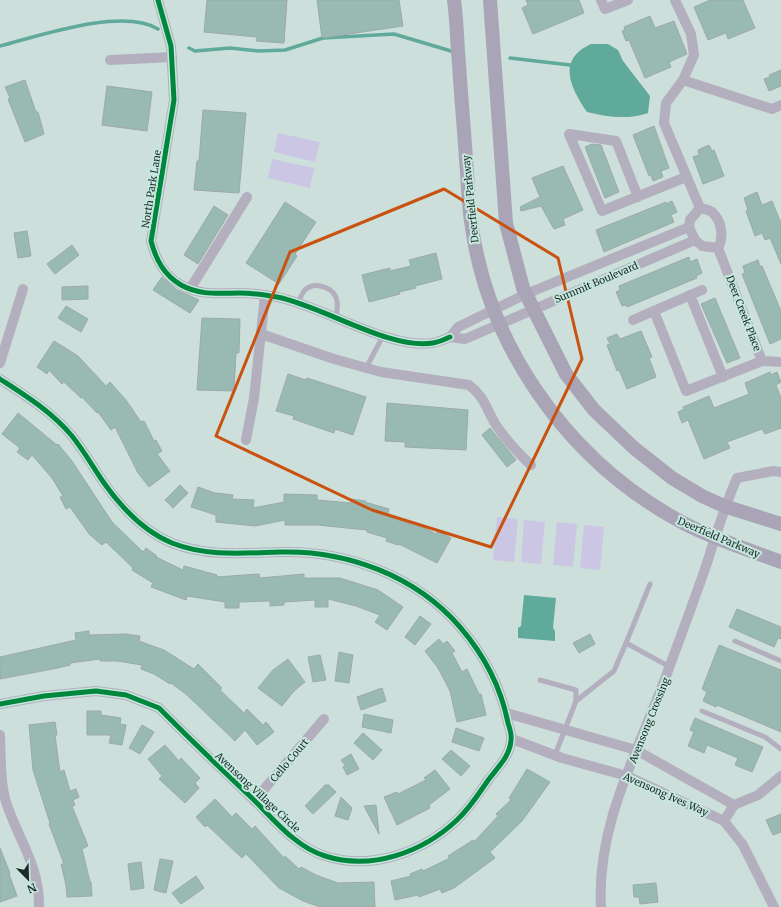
<svg xmlns="http://www.w3.org/2000/svg" width="781" height="907" font-family="Merriweather,serif">
  <style>
    .green { fill: #cbc6e4 }
    .water { fill: #5faa9b }
    .lines { fill: none; stroke-linecap: round; stroke-linejoin: round }
    .stream { stroke: #5faa9b; stroke-width: 3.5 }
    .building { fill: #99bab3; stroke: #9caaa6 }
    .service { stroke: #b3afbe; stroke-width: 5 }
    .minor { stroke: #b3afbe; stroke-width: 10 }
    .secondary { stroke: #aaa4b7; stroke-width: 14 }
    .cycleway-casing { stroke: #c5e7de; stroke-width: 8 }
    .cycleway { stroke: #00873e; stroke-width: 5 }
    .marked { fill: none; stroke: #ca5210; stroke-width: 3; stroke-linejoin: round }
    .labels { text-anchor: middle; stroke-width: 4; stroke-linejoin: round; paint-order: stroke }
    .street-label { font-size: 10px; fill: #1d2a27; stroke: #c5e7de }
  </style>
  <rect width="100%" height="100%" fill="#cddfda"/>
  <g class="green">
    <polygon points="278,133 320,142 315,162 274,152"/>
    <polygon points="272,159 314,168 310,188 268,178"/>
    <polygon points="497,517 518,519 514,562 493,560"/>
    <polygon points="524,520 545,522 541,564 521,562"/>
    <polygon points="557,522 577,524 573,567 553,565"/>
    <polygon points="584,525 604,527 600,570 580,568"/>
  </g>
  <g class="water">
    <path d="M591,44h17l10,6 5,11 27,35 -2,17c-21,7 -40,4 -61,-1 -16,-24 -31,-52 4,-68z"/>
    <polygon points="524,595 556,598 553,628 555,631 555,641 518,638 518,628 521,626"/>
  </g>
  <g class="lines">
    <g class="stream">
      <path d="M0,46c39,-10 122,-39 158,-17"/>
      <polyline points="189,48 195,51 230,48 258,51 285,50 323,38 394,34 451,51"/>
      <polyline points="510,58 570,65"/>
    </g>
  </g>
  <g class="building">
    <polygon points="207,0 287,0 284,43 256,41 257,37 204,32"/>
    <polygon points="317,0 399,0 403,26 322,38"/>
    <polygon points="526,0 579,0 584,13 533,34 522,8 528,5"/>
    <polygon points="710,0 743,0 755,28 728,39 726,33 708,40 694,7"/>
    <polygon points="650,16 655,28 674,21 687,54 669,62 671,67 645,78 629,40 626,41 622,31 625,30 624,27"/>
    <polygon points="781,70 781,86 769,91 764,79 770,77 769,75"/>
    <polygon points="25,80 36,112 38,112 44,134 25,142 8,99 10,98 5,87"/>
    <polygon points="107,86 152,92 147,131 102,125"/>
    <polygon points="203,110 246,113 239,193 194,190 197,161 199,161"/>
    <polygon points="654,126 669,168 661,171 663,177 653,181 651,175 649,176 633,135"/>
    <polygon points="592,144 601,145 619,192 605,198 585,147"/>
    <polygon points="709,145 712,151 714,150 724,176 703,184 693,157 699,155 698,150"/>
    <polygon points="563,166 583,210 563,219 565,225 554,229 541,206 521,211 520,207 540,197 532,178"/>
    <polygon points="757,192 762,205 772,201 781,223 781,264 770,238 765,240 762,233 755,236 746,211 748,210 744,198"/>
    <polygon points="672,201 677,212 671,215 674,222 604,252 596,230 666,202 666,204"/>
    <polygon points="285,202 316,222 295,254 297,256 279,284 246,263"/>
    <polygon points="214,206 228,215 198,264 184,255"/>
    <polygon points="27,231 31,256 18,258 14,233"/>
    <polygon points="72,245 79,255 55,274 47,264"/>
    <polygon points="436,253 442,279 415,286 416,288 399,292 400,294 369,302 362,275 390,268 390,271 411,266 409,260"/>
    <polygon points="689,257 690,262 697,259 702,273 696,276 697,278 627,307 626,305 622,306 616,292 620,290 619,286"/>
    <polygon points="758,260 760,266 762,266 781,311 781,339 770,344 742,274 745,273 743,266"/>
    <polygon points="162,277 177,290 199,300 190,313 153,290"/>
    <polygon points="88,286 88,299 62,300 62,287"/>
    <polygon points="715,298 740,358 727,363 701,304"/>
    <polygon points="66,306 88,319 81,332 58,318"/>
    <polygon points="202,318 240,319 239,353 236,353 234,391 197,390"/>
    <polygon points="641,331 652,357 649,358 656,377 627,389 619,370 617,371 607,345 610,344 607,338 617,334 620,339"/>
    <polygon points="54,341 78,356 106,386 110,382 126,400 141,422 144,421 154,441 156,440 162,451 157,454 170,471 149,487 138,473 115,427 111,430 98,412 97,413 82,397 81,398 64,382 62,384 49,370 47,374 37,367"/>
    <polygon points="770,372 771,375 777,372 781,382 776,385 781,398 781,428 765,434 762,429 727,442 730,448 704,459 688,420 682,423 678,412 684,409 683,407 709,396 714,408 749,394 745,383"/>
    <polygon points="288,374 306,380 307,378 366,397 353,435 335,429 334,433 293,419 294,416 276,411"/>
    <polygon points="387,403 468,410 466,450 405,447 405,442 385,441"/>
    <polygon points="18,413 57,445 58,444 72,461 112,522 143,552 146,548 157,556 156,557 183,570 184,566 217,575 216,577 259,574 260,578 304,574 304,578 340,578 378,590 403,607 387,630 375,622 380,615 356,606 328,599 328,607 315,607 315,600 284,602 284,605 270,606 270,601 239,602 239,608 225,608 225,602 187,596 186,600 151,587 153,583 132,570 133,568 106,542 102,545 89,534 70,507 66,509 60,497 63,496 52,478 32,455 28,460 17,452 20,448 2,434"/>
    <polygon points="490,428 516,460 507,467 482,435"/>
    <polygon points="180,485 188,493 173,508 165,500"/>
    <polygon points="198,487 215,493 233,495 232,499 254,500 253,508 284,502 284,494 317,495 317,500 351,503 351,499 366,501 365,502 389,509 387,516 416,526 417,524 436,534 438,531 451,538 437,563 399,544 398,545 386,541 387,538 367,532 367,530 317,525 285,525 285,520 255,526 216,522 216,515 191,507"/>
    <polygon points="737,609 781,627 781,639 778,638 774,647 729,627"/>
    <polygon points="420,616 431,624 415,645 405,637"/>
    <polygon points="89,631 89,635 125,634 140,636 139,641 164,650 194,669 198,664 222,688 220,690 244,713 247,709 263,725 266,722 274,732 257,745 245,730 235,741 187,695 171,683 170,684 154,674 141,669 142,665 117,661 100,661 100,659 70,663 70,665 58,668 0,679 0,657 76,640 75,633"/>
    <polygon points="590,634 595,644 579,653 573,643"/>
    <polygon points="439,639 443,644 447,641 455,651 452,653 462,672 467,669 479,694 481,694 486,715 457,722 450,691 438,668 425,651"/>
    <polygon points="719,645 781,670 781,732 717,705 716,707 703,701 707,692 702,689"/>
    <polygon points="339,652 353,655 349,683 335,681"/>
    <polygon points="320,655 326,680 313,682 308,657"/>
    <polygon points="288,659 305,682 294,691 282,706 258,688 273,670"/>
    <polygon points="382,688 386,701 361,710 357,697"/>
    <polygon points="87,711 101,711 101,715 121,718 120,724 126,725 122,745 109,743 111,735 87,735"/>
    <polygon points="364,714 393,720 391,733 362,727"/>
    <polygon points="695,718 763,747 752,772 735,765 738,758 707,745 704,753 688,746 694,732 690,730"/>
    <polygon points="55,722 57,735 55,735 60,772 64,770 70,791 76,789 79,797 73,800 75,805 72,806 88,846 82,849 90,882 91,882 92,896 67,897 66,885 61,864 64,864 49,824 50,823 33,770 29,725"/>
    <polygon points="142,725 154,732 140,754 129,748"/>
    <polygon points="456,728 484,738 479,751 452,742"/>
    <polygon points="363,733 382,750 373,760 354,743"/>
    <polygon points="165,745 179,761 181,758 200,778 195,783 199,788 185,803 159,779 162,776 148,759"/>
    <polygon points="451,750 470,766 461,776 442,759"/>
    <polygon points="351,754 359,769 347,775 343,767 345,765 341,760"/>
    <polygon points="527,769 550,782 522,821 490,852 495,858 454,888 442,893 440,889 419,897 418,895 395,900 391,881 411,876 410,874 422,869 423,871 450,858 448,856 473,840 474,842 498,816 496,814 511,800 509,798"/>
    <polygon points="435,770 450,789 429,805 430,808 397,825 384,797 397,792 398,794 426,780 424,778"/>
    <polygon points="325,785 329,785 336,792 313,814 305,806"/>
    <polygon points="341,797 352,808 348,820 335,816"/>
    <polygon points="215,799 232,817 236,813 252,829 255,826 284,858 285,856 299,869 301,867 316,875 338,883 374,882 375,907 320,907 303,901 279,888 246,854 242,858 207,825 205,827 196,817"/>
    <polygon points="376,805 379,834 364,806"/>
    <polygon points="781,814 781,832 773,835 766,820"/>
    <polygon points="0,848 10,873 9,874 17,896 0,902"/>
    <polygon points="160,859 173,861 166,893 154,890"/>
    <polygon points="141,862 144,888 131,890 128,864"/>
    <polygon points="196,876 204,888 181,904 172,893"/>
    <polygon points="656,883 658,902 640,904 639,897 634,897 633,885"/>
  </g>
  <g class="lines">
    <g class="service">
      <path d="M298,303c2,-4 4,-11 8,-14 10,-8 29,-1 31,12 1,5 0,11 -1,16"/>
      <polyline points="366,368 383,336"/>
      <polyline points="650,584 626,643 670,667"/>
      <polyline points="735,641 781,661"/>
      <polyline points="540,680 576,690 576,701"/>
      <polyline points="702,711 765,737 781,749"/>
      <polyline points="555,755 576,701 614,671 626,643"/>
    </g>
    <g class="minor">
      <path d="M158,0l13,46 3,54 -23,141c5,19 13,34 30,44 20,11 38,8 59,8 12,0 25,2 37,4 46,9 112,53 156,46 6,-1 12,-4 17,-6"/>
      <polyline points="601,0 605,9 628,0"/>
      <path d="M675,0l16,34 3,21 -11,25 -17,23 -2,20 36,85c4,1 9,2 12,4 10,9 12,25 6,36l44,113 19,1"/>
      <polyline points="110,60 172,57"/>
      <polyline points="683,80 772,109 781,105"/>
      <polyline points="638,197 616,141 569,134 602,211 686,177"/>
      <polyline points="700,208 690,220 689,227 695,240 702,246 718,248"/>
      <polyline points="689,227 526,294 458,327 450,337 465,339 695,240"/>
      <polyline points="190,289 247,197"/>
      <polyline points="690,295 723,377"/>
      <polyline points="654,311 686,391 762,361"/>
      <polyline points="633,320 702,290"/>
      <path d="M261,334l73,25 47,13 88,13c16,12 17,24 27,40 10,15 22,28 35,40"/>
      <polyline points="0,363 23,289"/>
      <path d="M0,379c26,17 52,33 72,57 12,15 21,31 32,47 17,24 41,49 68,60 35,14 73,10 108,9 67,-2 136,24 180,75 24,28 41,60 48,96 2,6 4,12 3,17 -1,16 -13,27 -22,39 -10,14 -19,29 -32,41 -34,32 -85,51 -132,36 -29,-9 -50,-35 -71,-56 -32,-30 -64,-61 -95,-92l-33,-13 -30,-4 -52,5 -44,8"/>
      <polyline points="246,440 254,398 265,295"/>
      <polyline points="506,713 636,750 734,805"/>
      <path d="M0,735c1,23 0,46 6,67 12,37 34,64 33,105"/>
      <polyline points="512,739 562,758 627,776 724,821 743,845 774,907"/>
      <polyline points="254,801 324,719"/>
      <polyline points="724,821 734,805 758,795 781,776"/>
      <path d="M601,907c-5,-85 40,-161 68,-239 13,-35 26,-70 38,-105 9,-29 18,-58 30,-85l36,-7 8,1"/>
    </g>
    <g class="secondary">
      <path d="M454,0c3,21 3,43 5,64 2,32 5,64 7,96 2,20 2,41 5,61 16,122 92,232 198,294 35,21 75,33 112,47"/>
      <polyline points="490,0 506,223 523,288 566,374 594,410 634,448 672,478 702,496 724,506 781,524"/>
    </g>
    <g class="cycleway-casing">
      <g id="cycleway">
        <path d="M158,0l13,46 3,54 -23,141c5,19 13,34 30,44 20,11 38,8 59,8 12,0 25,2 37,4 46,9 112,53 156,46 6,-1 12,-4 17,-6"/>
        <path d="M0,379c26,17 52,33 72,57 12,15 21,31 32,47 17,24 41,49 68,60 35,14 73,10 108,9 67,-2 136,24 180,75 24,28 41,60 48,96 2,6 4,12 3,17 -1,16 -13,27 -22,39 -10,14 -19,29 -32,41 -34,32 -85,51 -132,36 -29,-9 -50,-35 -71,-56 -32,-30 -64,-61 -95,-92l-33,-13 -30,-4 -52,5 -44,8"/>
      </g>
    </g>
    <use href="#cycleway" class="cycleway"/>
  </g>
  <path class="marked" d="M444,189l114,69 24,101 -91,188 -119,-37 -156,-74 74,-184z"/>
  <g class="labels">
    <g class="street-label">
      <text transform="translate(151 189) rotate(-81)" y="4">North Park Lane</text>
      <text transform="translate(470 199) rotate(-96)" y="4">Deerfield Parkway</text>
      <text transform="translate(596 282) rotate(-23)" y="4">Summit Boulevard</text>
      <text transform="translate(744 313) rotate(69)" y="4">Deer Creek Place</text>
      <text transform="translate(719 537) rotate(23)" y="4">Deerfield Parkway</text>
      <text transform="translate(649 720) rotate(-68)" y="4">Avensong Crossing</text>
      <text transform="translate(289 760) rotate(-50)" y="4">Cello Court</text>
      <text transform="translate(258 792) rotate(43)" y="4">Avensong Village Circle</text>
      <text transform="translate(666 794) rotate(24)" y="4">Avensong Ives Way</text>
    </g>
  </g>
  <g transform="translate(28 879) rotate(157)" stroke="#c5e7de" stroke-width="3" paint-order="stroke">
  <path d="M0-3L7 15L0 10L-7 15Z" fill="#1d2a27"/>
  <text y="-6" font-size="11" font-weight="bold" text-anchor="middle" fill="#1d2a27">N</text>
  </g>
</svg>
